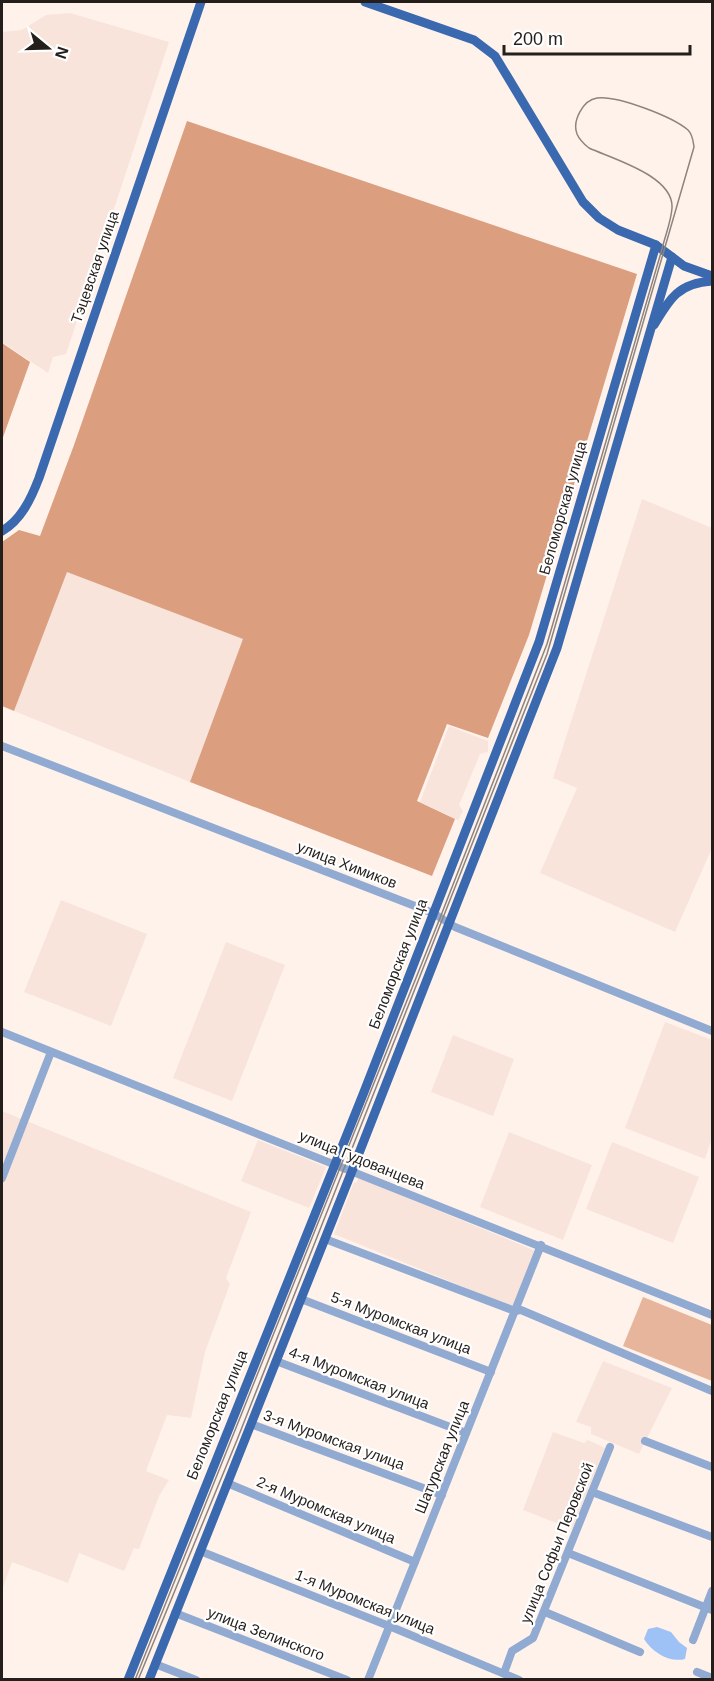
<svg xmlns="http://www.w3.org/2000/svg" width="714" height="1681" font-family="Helvetica,sans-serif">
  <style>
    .built { fill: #f8e4db }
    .green { fill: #e6b59c }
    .forest { fill: #db9f80 }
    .water { fill: #9ec1f6 }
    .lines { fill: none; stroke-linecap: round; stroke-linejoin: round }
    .minor { stroke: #90aad2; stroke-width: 8 }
    .major { stroke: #3b69af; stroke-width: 9 }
    .tram { stroke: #8d847f; stroke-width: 1.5 }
    .labels { text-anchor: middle; stroke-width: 4.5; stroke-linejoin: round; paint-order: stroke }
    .street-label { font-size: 15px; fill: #251f1c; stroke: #fff }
  </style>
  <rect width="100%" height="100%" fill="#fff2eb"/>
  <g class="built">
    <polygon points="70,13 169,42 66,354 53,357 48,373 2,342 2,32 22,30 46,15"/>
    <polygon points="642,499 712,528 712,848 675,932 540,873 577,788 553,778"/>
    <polygon points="66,571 244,639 190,782 14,711"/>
    <polygon points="449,726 488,741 488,752 480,754 459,805 463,811 458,820 420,802"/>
    <polygon points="61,900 147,934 111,1026 24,992"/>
    <polygon points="226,942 285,965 232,1101 173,1078"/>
    <polygon points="665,1022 712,1040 712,1138 705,1159 625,1128"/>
    <polygon points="453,1035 514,1059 493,1116 431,1092"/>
    <polygon points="2,1111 251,1212 226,1278 230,1284 205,1352 191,1418 167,1415 146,1471 169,1480 159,1496 139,1549 134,1548 124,1571 79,1553 68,1583 12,1562 2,1590"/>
    <polygon points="509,1132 592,1165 563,1240 480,1207"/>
    <polygon points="258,1140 326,1167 309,1208 241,1181"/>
    <polygon points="612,1142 699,1177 673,1243 586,1209"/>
    <polygon points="359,1178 536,1251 513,1307 334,1234 354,1182 356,1183"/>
    <polygon points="603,1361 672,1388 639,1454 591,1434 591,1427 576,1422"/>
    <polygon points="553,1432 584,1443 588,1440 605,1448 572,1529 523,1510"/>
  </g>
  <polygon class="green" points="643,1297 712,1325 712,1381 623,1346"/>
  <g class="forest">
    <polygon points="187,121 637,274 529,635 488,738 447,724 417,801 455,819 432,876 190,782 243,639 67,572 14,711 2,706 2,542 19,530 40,536 74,445"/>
    <polygon points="2,343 30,362 2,440"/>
  </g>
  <path class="water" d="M657,1627l14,5 8,10 8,6 -2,11c-16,4 -33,-7 -41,-20l4,-10z"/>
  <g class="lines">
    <g class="minor">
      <polyline points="2,746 433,913 455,927 712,1031"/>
      <polyline points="2,1032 712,1315"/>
      <polyline points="2,1178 51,1052"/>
      <polyline points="325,1239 515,1311 521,1310 712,1391"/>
      <polyline points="301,1299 491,1372"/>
      <polyline points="276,1361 466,1433"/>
      <polyline points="251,1424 442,1495"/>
      <polyline points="645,1441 712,1467"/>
      <polyline points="227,1483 415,1562"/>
      <polyline points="592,1492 712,1537"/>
      <polyline points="200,1551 389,1626 519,1680"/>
      <polyline points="568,1553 712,1610"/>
      <polyline points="545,1612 640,1652"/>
      <polyline points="175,1613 347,1680"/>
      <polyline points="693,1640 712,1591"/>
      <polyline points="155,1664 196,1680"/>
      <polyline points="697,1672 712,1678"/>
      <polyline points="504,1673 512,1651 533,1638 610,1447"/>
      <polyline points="368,1680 541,1245"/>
    </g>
    <g class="major">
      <polyline points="365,2 474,40 495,56 583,202 599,218 618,230 656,245 684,266 712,276"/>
      <path d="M654,325c16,-27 25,-42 58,-44"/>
      <path d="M2,531c19,-11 29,-32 37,-53l162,-476"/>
      <polyline points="128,1680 364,1092 539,642 656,245"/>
      <polyline points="149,1680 352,1171 557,648 672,257"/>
    </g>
    <path class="tram" d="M135,1680l305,-762 107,-274 115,-395c3,-13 9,-27 10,-41 2,-32 -59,-49 -83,-60 -5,-4 -9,-7 -12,-14 -5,-13 6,-34 20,-36 20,-3 76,19 91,32 5,5 5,11 6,17l-147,507 -310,786 -99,240"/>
  </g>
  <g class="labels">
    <g class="street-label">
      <text transform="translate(95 267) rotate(-71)" y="5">Тэцевская улица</text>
      <text transform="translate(563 508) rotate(-74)" y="5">Беломорская улица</text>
      <text transform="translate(347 865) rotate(21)" y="5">улица Химиков</text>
      <text transform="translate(398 964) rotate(-69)" y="5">Беломорская улица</text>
      <text transform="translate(362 1160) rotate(22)" y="5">улица Гудованцева</text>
      <text transform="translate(401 1323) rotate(21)" y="5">5-я Муромская улица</text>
      <text transform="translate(359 1378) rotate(21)" y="5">4-я Муромская улица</text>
      <text transform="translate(217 1415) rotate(-68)" y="5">Беломорская улица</text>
      <text transform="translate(334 1440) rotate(20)" y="5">3-я Муромская улица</text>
      <text transform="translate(442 1457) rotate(-68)" y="5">Шатурская улица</text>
      <text transform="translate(326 1510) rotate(23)" y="5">2-я Муромская улица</text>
      <text transform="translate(557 1543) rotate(-68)" y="5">улица Софьи Перовской</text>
      <text transform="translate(365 1602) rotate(22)" y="5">1-я Муромская улица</text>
      <text transform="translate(266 1634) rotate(21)" y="5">улица Зелинского</text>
    </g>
  </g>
  <rect width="714" height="1681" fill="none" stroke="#251f1c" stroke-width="6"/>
  <g transform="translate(48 48) rotate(109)" stroke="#ffffff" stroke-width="4.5" paint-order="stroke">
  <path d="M0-4.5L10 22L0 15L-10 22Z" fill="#251f1c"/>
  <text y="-9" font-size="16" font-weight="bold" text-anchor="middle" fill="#251f1c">N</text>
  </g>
  <path d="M504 45v9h186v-9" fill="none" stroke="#251f1c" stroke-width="3"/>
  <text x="513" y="45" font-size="18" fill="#251f1c" stroke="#ffffff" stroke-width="4.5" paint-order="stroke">200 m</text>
</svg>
